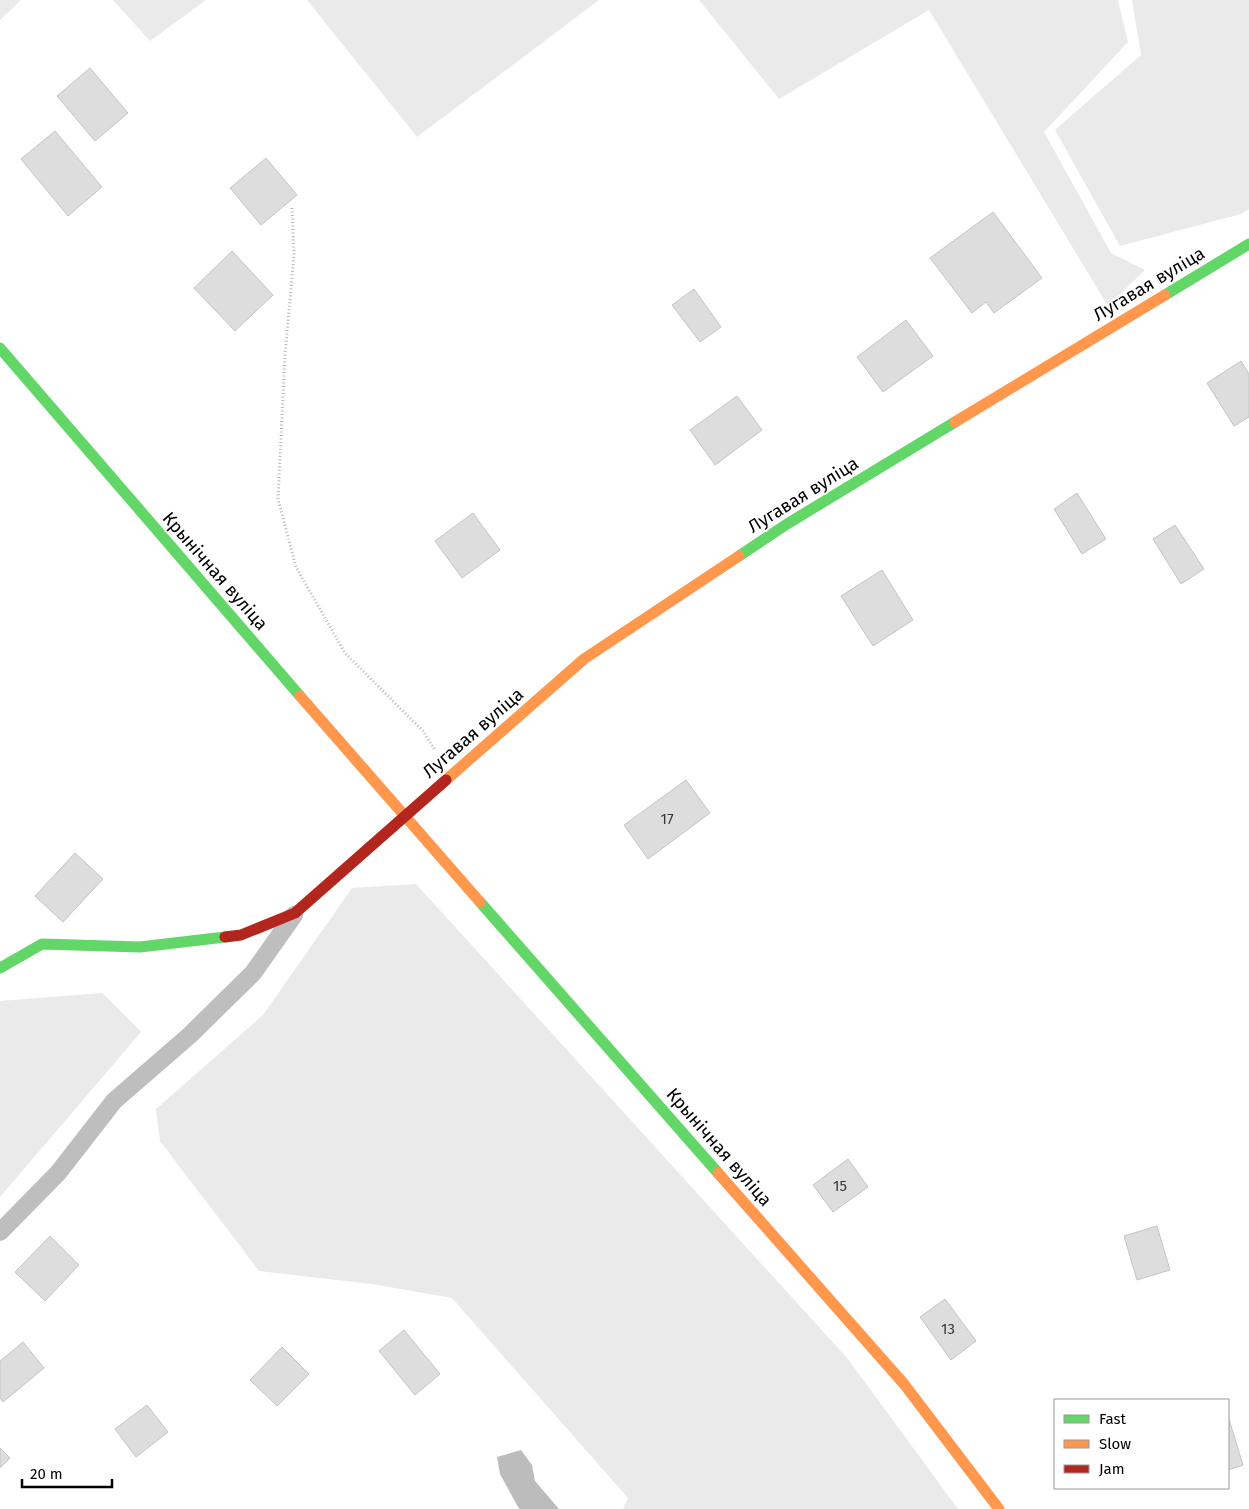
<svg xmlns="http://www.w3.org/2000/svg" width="1249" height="1509" font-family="'Fira Sans',sans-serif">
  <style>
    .green { fill: #eaeaea }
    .water { fill: #bcbcbc }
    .building { fill: #ddd; stroke: #c5c5c5 }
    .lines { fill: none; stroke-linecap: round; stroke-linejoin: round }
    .path { stroke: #b8b8b8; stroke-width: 3; stroke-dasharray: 1 2.5; stroke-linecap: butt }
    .lane { stroke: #bebebe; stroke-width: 18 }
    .fast { stroke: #63d668; stroke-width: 11 }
    .slow { stroke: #ff974d; stroke-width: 11 }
    .jam { stroke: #b3261e; stroke-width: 11 }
    .labels { text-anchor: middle; stroke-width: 4; stroke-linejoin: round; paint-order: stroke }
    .number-label { font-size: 15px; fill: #373737 }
    .street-label { font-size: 18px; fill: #000; stroke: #fff }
  </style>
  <rect width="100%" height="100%" fill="#fff"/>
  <g class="green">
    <polygon points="0,0 21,0 0,20"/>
    <polygon points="113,0 206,0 150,41"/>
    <polygon points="307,0 599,0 417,137"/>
    <polygon points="699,0 1118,0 1128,42 1044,132 1111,253 1145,270 1108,306 929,10 779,99"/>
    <polygon points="1132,0 1249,0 1249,209 1241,214 1120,246 1055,130 1141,55"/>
    <polygon points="416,884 848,1359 958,1509 623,1509 628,1498 452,1298 372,1284 259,1271 160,1141 156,1109 263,1015 352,888"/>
    <polygon points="102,993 141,1032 0,1197 0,1001"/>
  </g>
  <polygon class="water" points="521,1450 532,1465 535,1481 559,1509 520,1509 518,1507 500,1474 497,1457"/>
  <g class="building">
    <polygon points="90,68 128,113 95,141 57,96"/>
    <polygon points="55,131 102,187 68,216 21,159"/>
    <polygon points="266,158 297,195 261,225 230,188"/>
    <polygon points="993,212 1042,278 994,313 986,302 972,313 930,258"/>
    <polygon points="232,251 273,295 235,331 194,288"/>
    <polygon points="694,289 721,327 700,342 672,305"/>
    <polygon points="906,320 933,356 883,392 857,357"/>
    <polygon points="1241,361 1249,374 1249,417 1234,426 1207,383"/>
    <polygon points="737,396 762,430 715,465 690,430"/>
    <polygon points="1077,493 1106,539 1082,554 1054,509"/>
    <polygon points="473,513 500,550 462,578 435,541"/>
    <polygon points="1175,525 1204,569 1181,584 1153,539"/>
    <polygon points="882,570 913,620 873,646 841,596"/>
    <polygon points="686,780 710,813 648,859 624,825"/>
    <polygon points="75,853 103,879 63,922 35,896"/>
    <polygon points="848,1159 868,1187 833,1212 813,1185"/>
    <polygon points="1157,1226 1170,1270 1137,1280 1124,1236"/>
    <polygon points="50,1236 79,1265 45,1301 15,1272"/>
    <polygon points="945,1299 976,1341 951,1360 920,1317"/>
    <polygon points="404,1330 440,1374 415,1395 379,1351"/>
    <polygon points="23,1342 44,1368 3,1402 0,1398 0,1361"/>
    <polygon points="282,1347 309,1374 277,1406 250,1380"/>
    <polygon points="147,1405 168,1432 136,1457 115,1429"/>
    <polygon points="1228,1416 1243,1465 1228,1470"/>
    <polygon points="0,1448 10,1458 0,1468"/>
  </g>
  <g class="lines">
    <polyline class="path" points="292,208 294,255 285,355 278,499 296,567 345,653 423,731 435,750"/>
    <polyline class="lane" points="0,1232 58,1173 114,1101 190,1035 253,973 294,915"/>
    <g class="fast">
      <polyline points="1165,295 1249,244"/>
      <polyline points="0,348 300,696"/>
      <polyline points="739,556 787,524 955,422"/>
      <polyline points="480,902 718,1173"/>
      <polyline points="0,968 42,944 140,947 225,937"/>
    </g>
    <g class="slow">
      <polyline points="955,422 1165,295"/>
      <polyline points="300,696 480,902"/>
      <polyline points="446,780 584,659 739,556"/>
      <polyline points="718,1173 904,1384 999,1509"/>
    </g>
    <polyline class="jam" points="225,937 241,935 295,913 446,780"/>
  </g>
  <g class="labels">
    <g class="number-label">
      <text x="667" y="824">17</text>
      <text x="840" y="1191">15</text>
      <text x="948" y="1334">13</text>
    </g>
    <g class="street-label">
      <text transform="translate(1149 284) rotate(-31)" y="6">Лугавая вуліца</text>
      <text transform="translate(803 495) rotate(-32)" y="6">Лугавая вуліца</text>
      <text transform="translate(215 571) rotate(49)" y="6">Крынічная вуліца</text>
      <text transform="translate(473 733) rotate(-41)" y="6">Лугавая вуліца</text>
      <text transform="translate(719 1147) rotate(49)" y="6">Крынічная вуліца</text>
    </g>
  </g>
  <rect x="1054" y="1399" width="175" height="90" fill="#ffffff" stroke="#999999"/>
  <rect x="1064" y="1415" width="25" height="8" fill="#63d668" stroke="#999999"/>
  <text x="1099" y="1424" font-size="15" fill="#000000">Fast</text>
  <rect x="1064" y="1440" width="25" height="8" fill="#ff974d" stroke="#999999"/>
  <text x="1099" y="1449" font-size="15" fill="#000000">Slow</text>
  <rect x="1064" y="1465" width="25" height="8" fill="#b3261e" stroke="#999999"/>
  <text x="1099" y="1474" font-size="15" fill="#000000">Jam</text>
  <path d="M22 1479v8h90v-8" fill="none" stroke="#000000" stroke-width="2.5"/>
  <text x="30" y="1479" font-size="15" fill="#000000" stroke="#ffffff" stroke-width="4" paint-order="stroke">20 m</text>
</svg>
